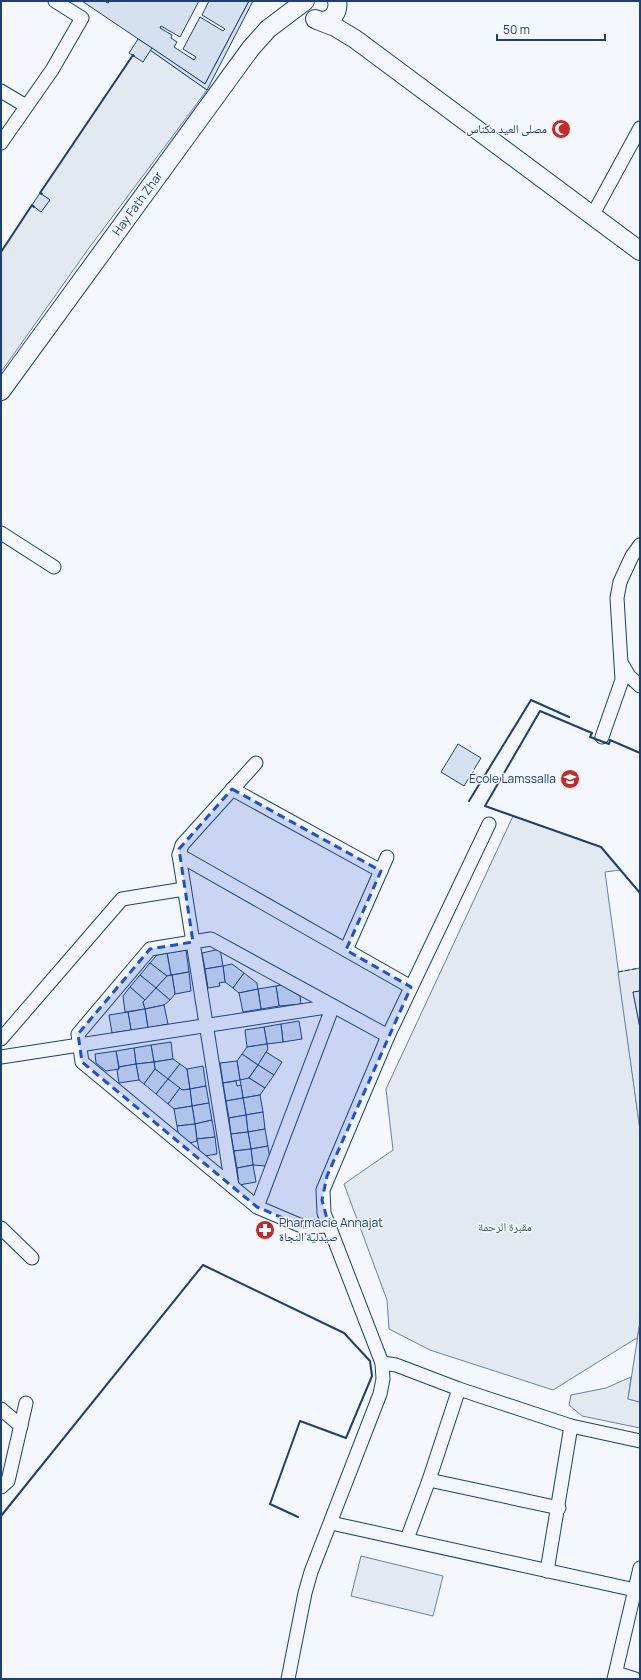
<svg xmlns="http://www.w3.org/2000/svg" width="641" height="1680" font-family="Manrope,'Noto Naskh Arabic',sans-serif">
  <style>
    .green { fill: #e3e9f0; stroke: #687fa3 }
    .parking { fill: #e3e8f0; stroke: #687fa3 }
    .building { fill: #d5e0f0; stroke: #1d3f73 }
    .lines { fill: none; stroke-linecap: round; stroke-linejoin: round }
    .street-casing { stroke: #1d3f73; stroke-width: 15 }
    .secondary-casing { stroke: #1d3f73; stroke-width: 20 }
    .street { stroke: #f4f7fb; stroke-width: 13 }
    .secondary { stroke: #f4f7fb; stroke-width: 18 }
    .fence { stroke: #1d3f73; stroke-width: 1; stroke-dasharray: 5 2; stroke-linecap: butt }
    .wall { stroke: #1d3f73; stroke-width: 2 }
    .marked { fill: #1d4ed8; fill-opacity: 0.2; stroke: #1d4ed8; stroke-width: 3; stroke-dasharray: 8 5; stroke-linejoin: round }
    .labels { text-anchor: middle; stroke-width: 3; stroke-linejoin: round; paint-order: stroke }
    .poi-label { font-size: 12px; fill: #1d3f73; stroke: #f4f7fb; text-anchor: end }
    .street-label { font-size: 12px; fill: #1d3f73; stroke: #f4f7fb }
    .park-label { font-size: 12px; fill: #2c6c60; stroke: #f4f7fb }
  </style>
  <rect width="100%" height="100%" fill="#f4f7fb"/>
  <g class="green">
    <polygon points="150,50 207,90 89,248 1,372 1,252 32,205 41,212 50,200 40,193 133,55"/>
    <polygon points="513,816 601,847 620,870 605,872 640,1130 640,1322 637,1339 635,1339 553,1390 430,1350 389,1329 387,1300 344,1184 393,1150 386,1089"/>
    <polygon points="631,1377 628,1399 640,1402 640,1428 582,1416 569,1405 571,1395 606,1388"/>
    <polygon points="361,1556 443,1576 433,1616 351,1596"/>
  </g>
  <g class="parking">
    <polygon points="640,968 640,991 633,992 640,1028 640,1130 618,972"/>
    <polygon points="640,1322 640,1402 628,1399"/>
  </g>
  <g class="building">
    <polygon points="82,1 104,1 108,3 110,1 199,1 180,37 161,26 160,28 172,35 171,38 177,42 174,47 194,60 196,57 183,49 200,17 223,31 225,29 202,15 209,1 249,1 205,84"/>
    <polygon points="249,1 253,1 207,90 150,50 152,48 205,84"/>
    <polygon points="138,39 152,48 143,62 129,53"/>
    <polygon points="40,193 50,200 41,212 32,205"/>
    <polygon points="458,744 481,758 464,786 441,772"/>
    <polygon points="220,949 223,966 205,969 202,953"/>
    <polygon points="186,950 189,972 171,975 167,953"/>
    <polygon points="167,953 171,975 167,976 150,963 157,955"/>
    <polygon points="150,963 167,976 156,988 140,975"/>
    <polygon points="232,964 244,973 233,988 225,982 223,966"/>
    <polygon points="223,966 225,982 219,983 220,986 208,988 205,969"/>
    <polygon points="189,972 191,991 175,994 172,975"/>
    <polygon points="244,973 257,983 258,989 239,993 233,988"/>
    <polygon points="140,975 156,988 145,1000 130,987"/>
    <polygon points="172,975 175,994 170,1000 156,988 167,976"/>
    <polygon points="281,985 300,996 301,1004 279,1006 276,986"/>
    <polygon points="276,986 279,1006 261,1009 258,989"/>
    <polygon points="130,987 145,1000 143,1002 145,1009 125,1012 123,996"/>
    <polygon points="156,988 170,1000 164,1005 145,1009 143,1002"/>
    <polygon points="258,989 261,1009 243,1012 239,993"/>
    <polygon points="640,991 640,1028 633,992"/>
    <polygon points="164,1005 168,1024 148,1028 145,1009"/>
    <polygon points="145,1009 148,1028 131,1030 128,1012"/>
    <polygon points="128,1012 131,1030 112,1033 109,1015"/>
    <polygon points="299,1021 302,1039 283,1042 281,1024"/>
    <polygon points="281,1024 283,1042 267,1044 264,1027"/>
    <polygon points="264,1027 267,1044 247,1047 245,1030"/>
    <polygon points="171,1042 173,1059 154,1062 151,1045"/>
    <polygon points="267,1044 268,1049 258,1065 242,1054 247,1047"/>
    <polygon points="151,1045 154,1062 136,1064 134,1048"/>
    <polygon points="134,1048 136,1064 119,1067 116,1051"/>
    <polygon points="116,1051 119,1069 106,1071 96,1063 95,1054"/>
    <polygon points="266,1052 282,1062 274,1075 258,1065"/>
    <polygon points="242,1054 258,1065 248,1079 240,1080 237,1061"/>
    <polygon points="173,1059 180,1064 168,1079 155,1069 154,1062"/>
    <polygon points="237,1061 240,1080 223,1083 220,1063"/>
    <polygon points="154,1062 155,1069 144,1084 139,1080 136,1064"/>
    <polygon points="136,1064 139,1080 119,1083 117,1070 119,1069 119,1067"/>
    <polygon points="180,1064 187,1069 190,1089 182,1090 168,1079"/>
    <polygon points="258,1065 274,1075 265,1088 249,1078"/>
    <polygon points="203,1066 206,1086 190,1089 187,1069"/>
    <polygon points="155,1069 168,1079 156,1094 144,1084"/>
    <polygon points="249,1078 265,1088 260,1095 243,1098 240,1080"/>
    <polygon points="168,1079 180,1088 168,1104 156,1094"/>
    <polygon points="236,1081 237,1086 241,1085 243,1098 226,1101 223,1083"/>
    <polygon points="206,1086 209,1103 192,1106 190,1089"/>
    <polygon points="180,1088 182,1090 190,1089 192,1106 174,1109 168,1104"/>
    <polygon points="260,1095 263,1112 246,1115 243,1098"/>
    <polygon points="243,1098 246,1115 229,1118 226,1101"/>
    <polygon points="209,1103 212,1120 195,1124 192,1106"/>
    <polygon points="192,1106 195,1124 177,1126 174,1109"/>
    <polygon points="263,1112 265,1129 248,1132 246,1115"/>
    <polygon points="246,1115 248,1132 231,1134 229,1118"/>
    <polygon points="212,1120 215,1137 197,1139 195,1124"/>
    <polygon points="195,1124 197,1141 190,1143 178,1133 177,1126"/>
    <polygon points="265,1129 268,1146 251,1149 248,1132"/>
    <polygon points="248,1132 251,1149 234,1151 231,1134"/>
    <polygon points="215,1137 217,1154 205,1156 199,1150 197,1139"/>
    <polygon points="268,1146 270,1160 266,1166 253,1165 251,1149"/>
    <polygon points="251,1149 253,1165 237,1168 234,1151"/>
    <polygon points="253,1165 256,1182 239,1185 237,1168"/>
  </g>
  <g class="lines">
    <g class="street-casing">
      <g id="street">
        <polyline points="1,91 26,106"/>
        <polyline points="1,143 52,70 82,18 55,1"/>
        <polyline points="592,216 640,128"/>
        <polyline points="1,533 54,567"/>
        <polyline points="622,664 629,676 640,686"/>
        <polyline points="602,737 622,680 617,598 620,582 632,556 640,545"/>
        <polyline points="232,789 381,871"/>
        <polyline points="179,855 411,987"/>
        <polyline points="346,950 387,857"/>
        <polyline points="1,1039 122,899 184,889"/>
        <polyline points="1,1057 333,1006 257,1207"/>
        <polyline points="232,1186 179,855 182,845 256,763"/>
        <polyline points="329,1226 304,1227 257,1207 82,1062 78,1034 150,949 211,939 388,1036"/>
        <polyline points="1,1228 32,1258"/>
        <polyline points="382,1363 396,1365 459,1389 571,1426 640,1441"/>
        <polyline points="1,1409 21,1426"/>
        <polyline points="429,1480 559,1508"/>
        <polyline points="1,1487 8,1481 26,1403"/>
        <polyline points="331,1523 635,1590"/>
        <polyline points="407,1539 429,1480 459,1389"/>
        <polyline points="547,1571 571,1426"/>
        <polyline points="616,1673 635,1679"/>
        <polyline points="288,1679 305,1593 311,1572 380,1394 383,1379 382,1363 324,1213 323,1190 388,1036 489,824"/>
        <polyline points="614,1679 640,1568"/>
      </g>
    </g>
    <g class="secondary-casing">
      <g id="secondary">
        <path d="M315,19c12,6 25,-4 22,-18"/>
        <polyline points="317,20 335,27 355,39 640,251"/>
        <path id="s1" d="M1,391l250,-343 17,-19 37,-28"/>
      </g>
    </g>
    <use href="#street" class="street"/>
    <use href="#secondary" class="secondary"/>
    <polyline class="fence" points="618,972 640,968"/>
    <g class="wall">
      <polyline points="42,194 40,193 133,55 134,56"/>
      <polyline points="1,252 32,205 34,207"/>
      <polyline points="640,753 610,740 609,744 590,737 592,733 540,711 485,806 601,847 640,893"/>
      <polyline points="469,801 531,700 569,717"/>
      <polyline points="1,1516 203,1265 344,1333 370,1361 372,1376 346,1438 300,1421 270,1504 298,1517"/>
    </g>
  </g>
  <path class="marked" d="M232,789l149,82 -35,79 65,37 -84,189 -5,24 7,26 -25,1 -47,-20 -175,-145 -4,-28 72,-85 43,-7 -14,-93z"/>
  <defs>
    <g id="mosque-disc" transform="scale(1)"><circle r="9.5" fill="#c62828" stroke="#f4f7fb"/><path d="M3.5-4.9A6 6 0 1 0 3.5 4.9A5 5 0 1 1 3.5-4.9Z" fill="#fff"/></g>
    <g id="school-disc" transform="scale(1)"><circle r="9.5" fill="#c62828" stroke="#f4f7fb"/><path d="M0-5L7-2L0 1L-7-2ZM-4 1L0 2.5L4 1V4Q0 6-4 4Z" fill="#fff"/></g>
    <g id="pharmacy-disc" transform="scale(1)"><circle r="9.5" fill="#c62828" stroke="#f4f7fb"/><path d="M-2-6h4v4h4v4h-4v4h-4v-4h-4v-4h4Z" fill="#fff"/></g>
  </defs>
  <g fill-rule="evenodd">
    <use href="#mosque-disc" x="561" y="129"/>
    <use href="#school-disc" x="570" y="779"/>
    <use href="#pharmacy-disc" x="265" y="1230"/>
  </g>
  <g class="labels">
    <g class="poi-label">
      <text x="547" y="133">مصلى العيد مكناس</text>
      <text x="556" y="783">École Lamssalla</text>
      <text x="279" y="1227" text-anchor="start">Pharmacie Annajat<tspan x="279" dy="14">صيدلية النجاة</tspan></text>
    </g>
    <g class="street-label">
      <text dy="4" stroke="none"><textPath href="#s1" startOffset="232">Hay Fath Zhar</textPath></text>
    </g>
    <g class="park-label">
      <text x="505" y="1231">مقبرة الرحمة</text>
    </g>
  </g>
  <rect width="641" height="1680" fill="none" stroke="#1d3f73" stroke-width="4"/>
  <path d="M497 34v6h108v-6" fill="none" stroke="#1d3f73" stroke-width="2"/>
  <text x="503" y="34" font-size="12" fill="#1d3f73" stroke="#f4f7fb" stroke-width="3" paint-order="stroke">50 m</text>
</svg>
